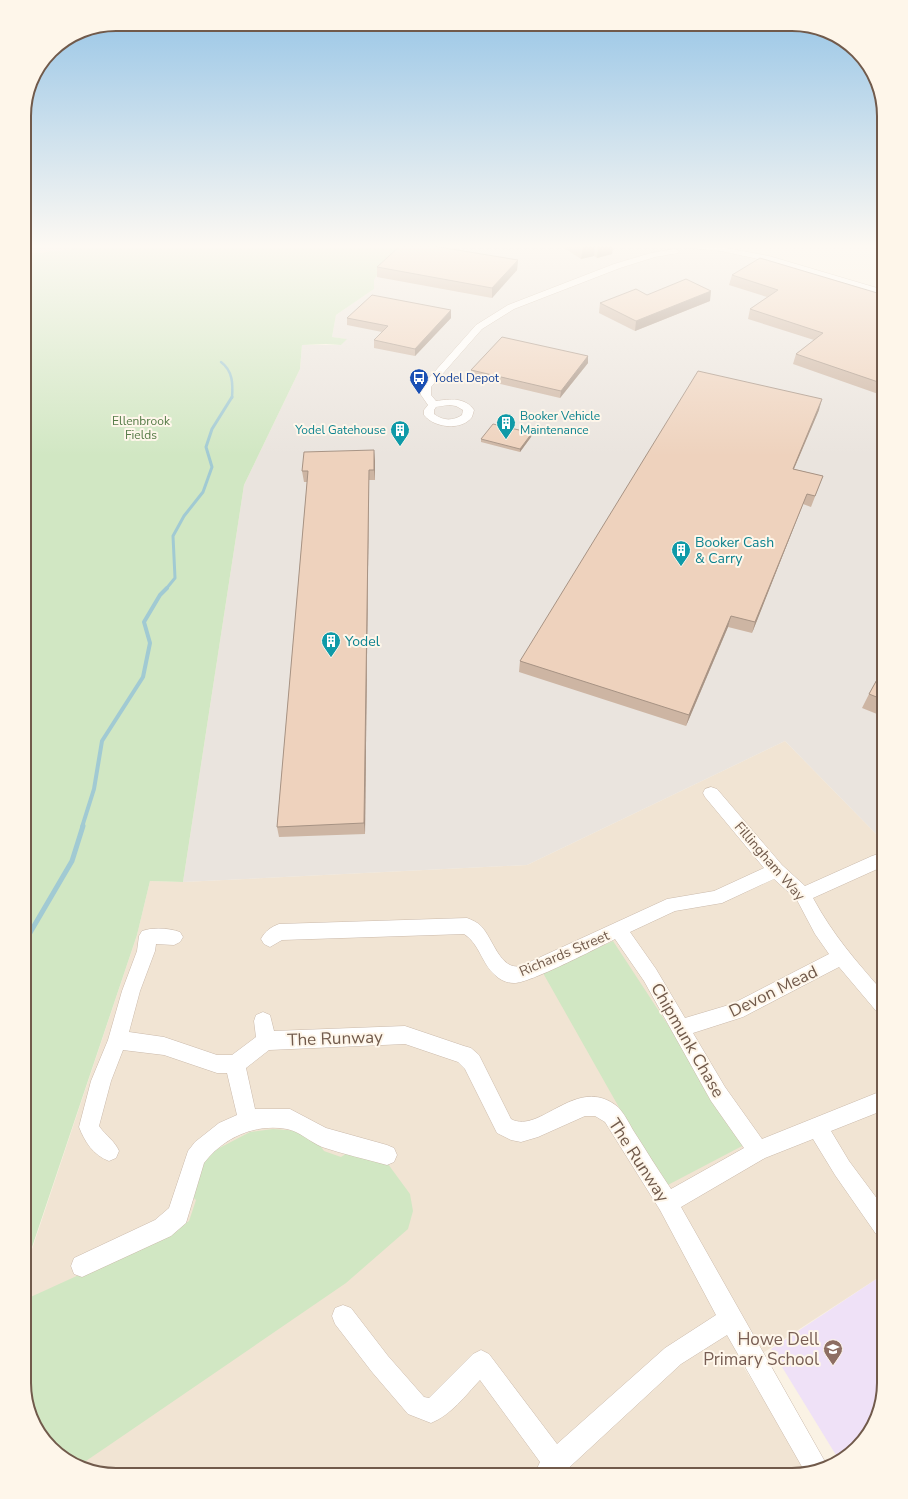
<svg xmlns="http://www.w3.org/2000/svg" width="908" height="1499" font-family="'Nunito Sans',sans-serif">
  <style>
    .residential { fill: #f1e4d3 }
    .industrial { fill: #eae4de }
    .education { fill: #efe1f7 }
    .green { fill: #d1e7c3 }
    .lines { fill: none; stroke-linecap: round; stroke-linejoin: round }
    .stream-far3 { stroke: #a1cad3; stroke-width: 2.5 }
    .stream-far2 { stroke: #a1cad3; stroke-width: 3 }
    .stream-far1 { stroke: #a1cad3; stroke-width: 4 }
    .stream { stroke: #a1cad3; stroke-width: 5 }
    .minor-casing { stroke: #cbbaab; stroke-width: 1 }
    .minor { fill: #fff; fill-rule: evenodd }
    .wall { fill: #cdb5a3 }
    .shaded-wall { fill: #a79384 }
    .building { fill: #eed2bd; stroke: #a79384 }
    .labels { text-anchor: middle; stroke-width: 4; stroke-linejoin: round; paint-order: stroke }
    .far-transit-label { font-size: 12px; fill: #164399; stroke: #fef6ea; text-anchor: start }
    .far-culture-label { font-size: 12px; fill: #0d838f; stroke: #fef6ea; text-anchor: start }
    .far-park-label { font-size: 12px; fill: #557b47; stroke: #fef6ea }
    .culture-label { font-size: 14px; fill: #0d838f; stroke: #fef6ea; text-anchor: start }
    .street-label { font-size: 14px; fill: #715a4b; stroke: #fef6ea }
    .near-street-label { font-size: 17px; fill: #715a4b; stroke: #fef6ea }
    .near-education-label { font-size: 17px; fill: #785e54; stroke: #fef6ea; text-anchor: end }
    .rim { fill: none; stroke: #715a4b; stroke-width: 2 }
  </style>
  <rect width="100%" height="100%" fill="#faf2e4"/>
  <g class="residential">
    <polygon points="24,246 85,246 82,248 39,253 24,252"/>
    <polygon points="785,741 884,842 884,1274 743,1366 808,1471 792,1475 110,1475 65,1460 34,1424 24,1383 24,1273 137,935 150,881 183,882 527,865"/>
  </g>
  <polygon class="industrial" points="407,246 710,246 884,299 884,842 785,741 527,865 183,882 244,485 300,369 302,345 341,345 346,339 332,337 336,315 374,289 374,280 389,257"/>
  <polygon class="education" points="884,1274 884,1384 869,1434 839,1460 771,1349"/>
  <g class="green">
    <polygon points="58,246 407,246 389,257 374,280 374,289 336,315 332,337 347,339 341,345 326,344 302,345 300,369 244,485 183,882 150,881 137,935 24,1271 24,252 39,253 80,248"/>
    <polygon points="613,941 746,1144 664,1187 543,973"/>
    <polygon points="273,1129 300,1131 319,1144 324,1151 341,1157 347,1153 388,1164 410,1194 413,1211 408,1229 346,1283 108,1446 80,1465 65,1460 34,1424 24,1383 24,1300 160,1238 189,1221 196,1200 190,1195 204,1156 250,1132"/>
  </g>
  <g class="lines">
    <path class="stream-far3" d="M221,362c12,9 12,22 11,36"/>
    <polyline class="stream-far2" points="166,589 175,578 173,536 184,516 203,492 212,467 206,447 212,429 232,397"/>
    <polyline class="stream-far1" points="82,827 94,789 102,741 143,677 150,643 144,622 160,595 167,588"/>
    <polyline class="stream" points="24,943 72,861 83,826"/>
    <g class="minor-casing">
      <g id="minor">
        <polygon points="687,246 721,247 769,256 884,290 884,296 767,261 721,251 691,248"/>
        <path d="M675,249l4,2 -1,2 -23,4 -35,11 -106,41 -32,20 -51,58v8l5,6c14,-2 29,-4 38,9l-2,7c-10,14 -38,11 -48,-2v-5l4,-5 -7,-10v-8l55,-62 32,-20 106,-41 37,-11zM449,405l7,1 7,4 -1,5c-9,6 -19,6 -28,-1v-4l2,-3z"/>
        <path d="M711,787l6,2 65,76 23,21 67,-30 6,-2 6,2v10l-71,32c20,37 43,63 71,95v22l-7,-3 -38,-45 -96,50 -50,16 32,54 37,52 122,-49v20l-53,21 18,30 35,47v29l-8,-3 -41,-59 -22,-36 -48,19 -84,49 147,260 -23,5 -78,-137 -46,29 -120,111h-27l6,-13 -60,-82c-15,16 -29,35 -49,43l-23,-9 -36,-42 -37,-48 -3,-8 3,-8 8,-3 8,3 37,48 36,41 5,1 44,-44 8,-4 8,4 68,90 108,-96 51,-33 -56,-105 -55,-88 -10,-6h-10l-47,21 -17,5 -10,-2 -14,-7 -32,-64 -7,-7 -53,-18 -136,6 -23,18 9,41h35l36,19 61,17 7,3 3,7 -3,7 -7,3c-21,-6 -44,-11 -65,-18 -12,-5 -23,-16 -35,-18 -32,-6 -64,9 -83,34l-18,60 -15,13 -89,41 -8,-3 -3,-8 3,-8 81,-38 14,-12 19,-57 7,-9 24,-19 18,-8 -10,-42h-10l-53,-18 -41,-5 -12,31 -12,45c6,9 16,15 20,25l-3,7 -7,3c-16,-6 -24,-19 -30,-34l12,-46 17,-41 14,-49 15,-40 2,-15 3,-5c11,-4 27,-3 38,1l3,5 -3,5 -6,3 -18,-1 -1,7 -15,40 -11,41 35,5 53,18h15l24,-18 -2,-16 2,-6 7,-3 7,3 4,16 131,-5 59,20 7,2 8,7 32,64c29,16 66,-46 107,-12 6,6 11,16 15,23 13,20 25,40 38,59l73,-41 -33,-47 -67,-120 -29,-42c-18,9 -87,45 -101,44 -7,0 -14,-3 -19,-8 -13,-11 -16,-32 -31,-41l-182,6 -12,7 -6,-3 -3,-5c4,-8 10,-12 18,-15l188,-6c5,2 10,4 14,8 12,12 19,45 40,40l146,-67 47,-8 50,-23 -59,-71 -2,-4 2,-4zM774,879l23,21 18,34 14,20 -97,50 -47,14 -29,-49 -26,-37 45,-21 47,-8z"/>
      </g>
    </g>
    <use href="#minor" class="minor"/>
  </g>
  <g class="wall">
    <polygon points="561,246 613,246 612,254 597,258 594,256 581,259"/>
    <polygon points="518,260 517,270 492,298 377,277 377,267"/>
    <polygon points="732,275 884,295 884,396 793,364 796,354 814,340 748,319 750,309 767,297 729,285"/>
    <polygon points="647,295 710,301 635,331 599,313 600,303"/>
    <polygon points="347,318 451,318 415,356 374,348 374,340 382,332 347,325"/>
    <polygon points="588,356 588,363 560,398 471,377 471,370"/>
    <polygon points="819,410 794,469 823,476 811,507 803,504 752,633 728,627 686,726 519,672 520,661"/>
    <polygon points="532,433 531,437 520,452 481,442 481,439"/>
    <polygon points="375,461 375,480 369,480 365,834 279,837 277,827 307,482 304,482 302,471"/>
    <polygon points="884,667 884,712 879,710 877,714 862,708 869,694"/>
  </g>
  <g class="shaded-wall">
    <polygon points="583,246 595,246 594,256 581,259"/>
    <polygon points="598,246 613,246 612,254 597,258"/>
    <polygon points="518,260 517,270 492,298 492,288"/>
    <polygon points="711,291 710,301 635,331 636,321"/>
    <polygon points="451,310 451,318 415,356 415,349"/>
    <polygon points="588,356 588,363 560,398 561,391"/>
    <polygon points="822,399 819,410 789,480 793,469"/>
    <polygon points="532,433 531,437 520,452 520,449"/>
    <polygon points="374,450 375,461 375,480 374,470"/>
    <polygon points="369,470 369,480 365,834 364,823"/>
    <polygon points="807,494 803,504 752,633 755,622"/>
    <polygon points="731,616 728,627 686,726 689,715"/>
  </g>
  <g class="building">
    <polygon points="400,246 433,246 518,260 492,288 377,267"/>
    <polygon points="760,258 884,295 884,384 796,354 823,333 750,309 778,290 732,275"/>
    <polygon points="686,279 711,291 636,321 600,303 636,289 647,295"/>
    <polygon points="372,295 451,310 415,349 374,340 388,326 347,318"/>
    <polygon points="502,337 588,356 561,391 471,370"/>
    <polygon points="698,371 822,399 793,469 823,476 815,496 807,494 755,622 731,616 689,715 520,661"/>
    <polygon points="493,424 532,433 520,449 481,439"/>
    <polygon points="374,450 374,470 369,470 364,823 277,827 308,471 302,471 304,452"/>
    <polygon points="884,667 884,700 869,694"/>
  </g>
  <linearGradient id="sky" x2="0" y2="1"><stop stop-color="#95c4e6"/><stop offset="0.54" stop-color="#fdf9f3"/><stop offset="1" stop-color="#fdf9f3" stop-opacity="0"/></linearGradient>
  <rect width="908" height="456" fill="url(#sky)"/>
  <defs>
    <g id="bus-pin" transform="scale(1)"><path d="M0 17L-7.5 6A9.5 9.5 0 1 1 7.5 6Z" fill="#1a4fb4" stroke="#fef6ea"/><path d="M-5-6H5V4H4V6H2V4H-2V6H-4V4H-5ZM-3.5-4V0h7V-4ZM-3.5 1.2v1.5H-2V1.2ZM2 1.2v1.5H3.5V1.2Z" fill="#fff"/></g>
    <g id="building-pin" transform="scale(1)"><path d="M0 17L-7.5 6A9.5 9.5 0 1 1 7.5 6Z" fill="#0f9aa8" stroke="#fef6ea"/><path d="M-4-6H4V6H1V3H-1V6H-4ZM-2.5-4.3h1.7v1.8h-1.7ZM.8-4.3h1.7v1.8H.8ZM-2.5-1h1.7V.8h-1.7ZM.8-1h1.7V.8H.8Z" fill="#fff"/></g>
    <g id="school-pin" transform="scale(1)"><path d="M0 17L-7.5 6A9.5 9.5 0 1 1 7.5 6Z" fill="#8d6e63" stroke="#fef6ea"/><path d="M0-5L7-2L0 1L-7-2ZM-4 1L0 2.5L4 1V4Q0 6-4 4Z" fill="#fff"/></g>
  </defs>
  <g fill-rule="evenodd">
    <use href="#bus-pin" x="419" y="378"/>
    <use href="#building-pin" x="506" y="423"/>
    <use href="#building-pin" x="400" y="430"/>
    <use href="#building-pin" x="681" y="550"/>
    <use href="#building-pin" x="331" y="641"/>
    <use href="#school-pin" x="833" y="1349"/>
  </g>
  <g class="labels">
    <g class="far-transit-label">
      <text x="433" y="382">Yodel Depot</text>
    </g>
    <g class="far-culture-label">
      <text x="520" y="420">Booker Vehicle<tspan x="520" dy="14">Maintenance</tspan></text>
      <text x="386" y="434" text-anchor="end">Yodel Gatehouse</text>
    </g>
    <g class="far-park-label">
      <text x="141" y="425">Ellenbrook<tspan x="141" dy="14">Fields</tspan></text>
    </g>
    <g class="culture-label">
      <text x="695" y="547">Booker Cash<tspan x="695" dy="16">&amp; Carry</tspan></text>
      <text x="345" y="646">Yodel</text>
    </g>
    <g class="street-label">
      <text transform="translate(770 861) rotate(49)" y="5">Fillingham Way</text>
      <text transform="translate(564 953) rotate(-23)" y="5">Richards Street</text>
    </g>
    <g class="near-street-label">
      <text transform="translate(773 991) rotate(-26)" y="6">Devon Mead</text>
      <text transform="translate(335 1038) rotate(-2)" y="6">The Runway</text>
      <text transform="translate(688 1040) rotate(60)" y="6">Chipmunk Chase</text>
      <text transform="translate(639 1160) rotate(57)" y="6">The Runway</text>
    </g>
    <g class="near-education-label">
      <text x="819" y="1345">Howe Dell<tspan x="819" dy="20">Primary School</tspan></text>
    </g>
  </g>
  <path d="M0 0H908V1499H0ZM116 31H792A85 85 0 0 1 877 116V1383A85 85 0 0 1 792 1468H116A85 85 0 0 1 31 1383V116A85 85 0 0 1 116 31Z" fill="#fef6ea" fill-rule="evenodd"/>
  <path class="rim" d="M116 31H792A85 85 0 0 1 877 116V1383A85 85 0 0 1 792 1468H116A85 85 0 0 1 31 1383V116A85 85 0 0 1 116 31Z"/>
</svg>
